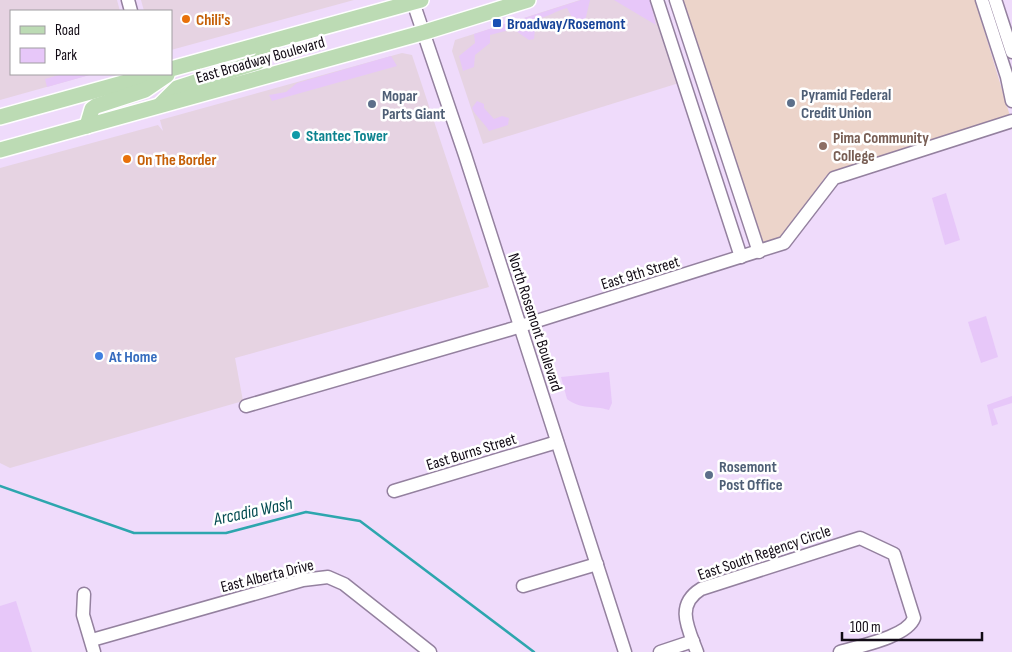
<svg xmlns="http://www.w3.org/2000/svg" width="1012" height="652" font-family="'Sofia Sans Condensed',sans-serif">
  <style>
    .commercial { fill: #e6d3e2 }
    .education { fill: #ecd4ca }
    .green { fill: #e7c7f9 }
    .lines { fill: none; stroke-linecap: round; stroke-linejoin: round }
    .stream { stroke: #2da6ae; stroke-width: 2.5 }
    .minor-casing { stroke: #94819f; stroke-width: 15 }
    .major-casing { stroke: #fff; stroke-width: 18 }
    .minor { stroke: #fff; stroke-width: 12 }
    .major { stroke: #bcdbb4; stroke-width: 15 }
    .food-dot { fill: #e8710a; stroke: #fff; stroke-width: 2 }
    .transit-dot { fill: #1a4fb4; stroke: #fff; stroke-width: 2 }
    .service-dot { fill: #5c6f8a; stroke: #fff; stroke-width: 2 }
    .culture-dot { fill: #0f9aa8; stroke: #fff; stroke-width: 2 }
    .education-dot { fill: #8d6e63; stroke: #fff; stroke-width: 2 }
    .shop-dot { fill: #3f7fe0; stroke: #fff; stroke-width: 2 }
    .labels { text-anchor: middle; stroke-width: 5; stroke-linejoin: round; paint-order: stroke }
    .food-label { font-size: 16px; font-weight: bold; fill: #c56008; stroke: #fff; text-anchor: start }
    .transit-label { font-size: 16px; font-weight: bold; fill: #164399; stroke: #fff; text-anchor: start }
    .street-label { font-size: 16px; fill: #110a14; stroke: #fff }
    .service-label { font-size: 16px; font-weight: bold; fill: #4e5e75; stroke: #fff; text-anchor: start }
    .culture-label { font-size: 16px; font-weight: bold; fill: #0d838f; stroke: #fff; text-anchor: start }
    .education-label { font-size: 16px; font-weight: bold; fill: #785e54; stroke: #fff; text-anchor: start }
    .shop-label { font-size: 16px; font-weight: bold; fill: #366cbe; stroke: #fff; text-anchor: start }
    .water-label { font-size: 18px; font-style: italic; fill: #034b50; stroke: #fff }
  </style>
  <rect width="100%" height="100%" fill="#efdbfb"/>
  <g class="commercial">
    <polygon points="0,0 117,0 120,11 11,11 11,74 93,74 0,100"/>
    <polygon points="141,0 354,0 171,50 171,11 144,11"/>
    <polygon points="580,0 652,0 679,83 483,144 452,51 455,40"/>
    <polygon points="402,53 412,55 489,287 235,358 243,401 10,468 0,463 0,168 158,125 163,131 160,120"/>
  </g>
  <polygon class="education" points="680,0 975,0 1010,116 826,176 782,238 760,247"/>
  <g class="green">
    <path d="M581,0h9l-5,21 -10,2 -8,-15c-12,3 -18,9 -31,11l-2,20 -5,1 -16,-11 -23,6v8l-15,12 -1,12 -11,4 -4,-15 16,-13 -1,-9z"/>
    <polygon points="614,0 650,0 656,25"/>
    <polygon points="391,56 397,66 272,101 269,95 286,92 297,83"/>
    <polygon points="62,74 93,74 47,87 45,79"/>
    <path d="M477,101l7,3v4l10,11 8,-3 7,2 -1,7 -19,6c-5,-9 -13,-14 -17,-23z"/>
    <polygon points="946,193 960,240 945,245 932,198"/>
    <polygon points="986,316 998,357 981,363 968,322"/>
    <path d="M609,372l3,31 -3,7c-16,-5 -27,0 -42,-11l-6,-22z"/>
    <polygon points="1012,396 1012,403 993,409 998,424 992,426 987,405"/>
    <polygon points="16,601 32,652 0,652 0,606"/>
  </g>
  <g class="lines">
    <polyline class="stream" points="0,486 134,533 226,533 306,512 360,521 534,652"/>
    <g class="minor-casing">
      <g id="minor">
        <polyline points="128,0 131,11"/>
        <polyline points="657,0 741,257"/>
        <polyline points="676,0 759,252"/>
        <polyline points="982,0 1007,77 1012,101"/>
        <polyline points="995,0 1012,52"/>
        <polyline points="413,2 465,155 625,652"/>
        <polyline points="246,406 508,330 784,243 834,178 1012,121"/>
        <polyline points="394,491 557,442"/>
        <polyline points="523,586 597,564"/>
        <polyline points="84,594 83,615 94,652"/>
        <polyline points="92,640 303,580 328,577 344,584 430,652"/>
        <polyline points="660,652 693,641"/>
        <path d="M697,652c-9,-24 -22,-47 4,-63l159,-51 34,16 20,64c-7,19 -55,28 -74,34"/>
      </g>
    </g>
    <g class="major-casing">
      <g id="major">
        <polyline points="171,69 421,0"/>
        <polyline points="160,105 177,88 258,62 263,57 263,44"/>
        <polyline points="0,117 155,74"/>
        <polyline points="87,126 92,109 96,106 145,90 167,75"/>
        <polyline points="0,150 425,32 528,0"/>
      </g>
    </g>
    <use href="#minor" class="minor"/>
    <use href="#major" class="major"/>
  </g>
  <g class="food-dot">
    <circle cx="186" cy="19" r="5"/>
    <circle cx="127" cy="159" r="5"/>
  </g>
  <rect class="transit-dot" x="492" y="18" width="10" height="10" rx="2.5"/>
  <g class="service-dot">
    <circle cx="791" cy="103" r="5"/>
    <circle cx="372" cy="104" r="5"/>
    <circle cx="709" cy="475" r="5"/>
  </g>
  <circle class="culture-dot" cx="296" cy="135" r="5"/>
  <circle class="education-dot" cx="823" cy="146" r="5"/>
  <circle class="shop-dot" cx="99" cy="356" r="5"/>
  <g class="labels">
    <g class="food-label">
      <text x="196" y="25">Chili's</text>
      <text x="137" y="165">On The Border</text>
    </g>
    <g class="transit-label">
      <text x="507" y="29">Broadway/Rosemont</text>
    </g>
    <g class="street-label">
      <text transform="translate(260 59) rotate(-16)" y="6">East Broadway Boulevard</text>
      <text transform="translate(640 272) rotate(-17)" y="6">East 9th Street</text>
      <text transform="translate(536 322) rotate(72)" y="6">North Rosemont Boulevard</text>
      <text transform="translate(471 451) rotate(-17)" y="6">East Burns Street</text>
      <text transform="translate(764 552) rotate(-19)" y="6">East South Regency Circle</text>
      <text transform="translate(267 575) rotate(-14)" y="6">East Alberta Drive</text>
    </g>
    <g class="service-label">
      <text x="801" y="100">Pyramid Federal<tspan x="801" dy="18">Credit Union</tspan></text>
      <text x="382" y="101">Mopar<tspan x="382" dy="18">Parts Giant</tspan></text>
      <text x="719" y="472">Rosemont<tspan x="719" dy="18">Post Office</tspan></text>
    </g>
    <g class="culture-label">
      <text x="306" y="141">Stantec Tower</text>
    </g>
    <g class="education-label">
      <text x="833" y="143">Pima Community<tspan x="833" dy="18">College</tspan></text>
    </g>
    <g class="shop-label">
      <text x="109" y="362">At Home</text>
    </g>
    <g class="water-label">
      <text transform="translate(253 511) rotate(-12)" y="6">Arcadia Wash</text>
    </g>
  </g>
  <rect x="10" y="10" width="162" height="65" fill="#ffffff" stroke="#a09da1"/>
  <rect x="20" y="26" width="25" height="8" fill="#bcdbb4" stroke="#a09da1"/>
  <text x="55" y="35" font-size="15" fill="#110a14">Road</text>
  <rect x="20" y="48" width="25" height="15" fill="#e7c7f9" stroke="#a09da1"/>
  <text x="55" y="60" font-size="15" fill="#110a14">Park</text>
  <path d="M842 632v8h140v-8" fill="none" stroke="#110a14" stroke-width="2.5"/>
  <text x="850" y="632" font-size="15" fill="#110a14" stroke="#ffffff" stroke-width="4" paint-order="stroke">100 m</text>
</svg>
